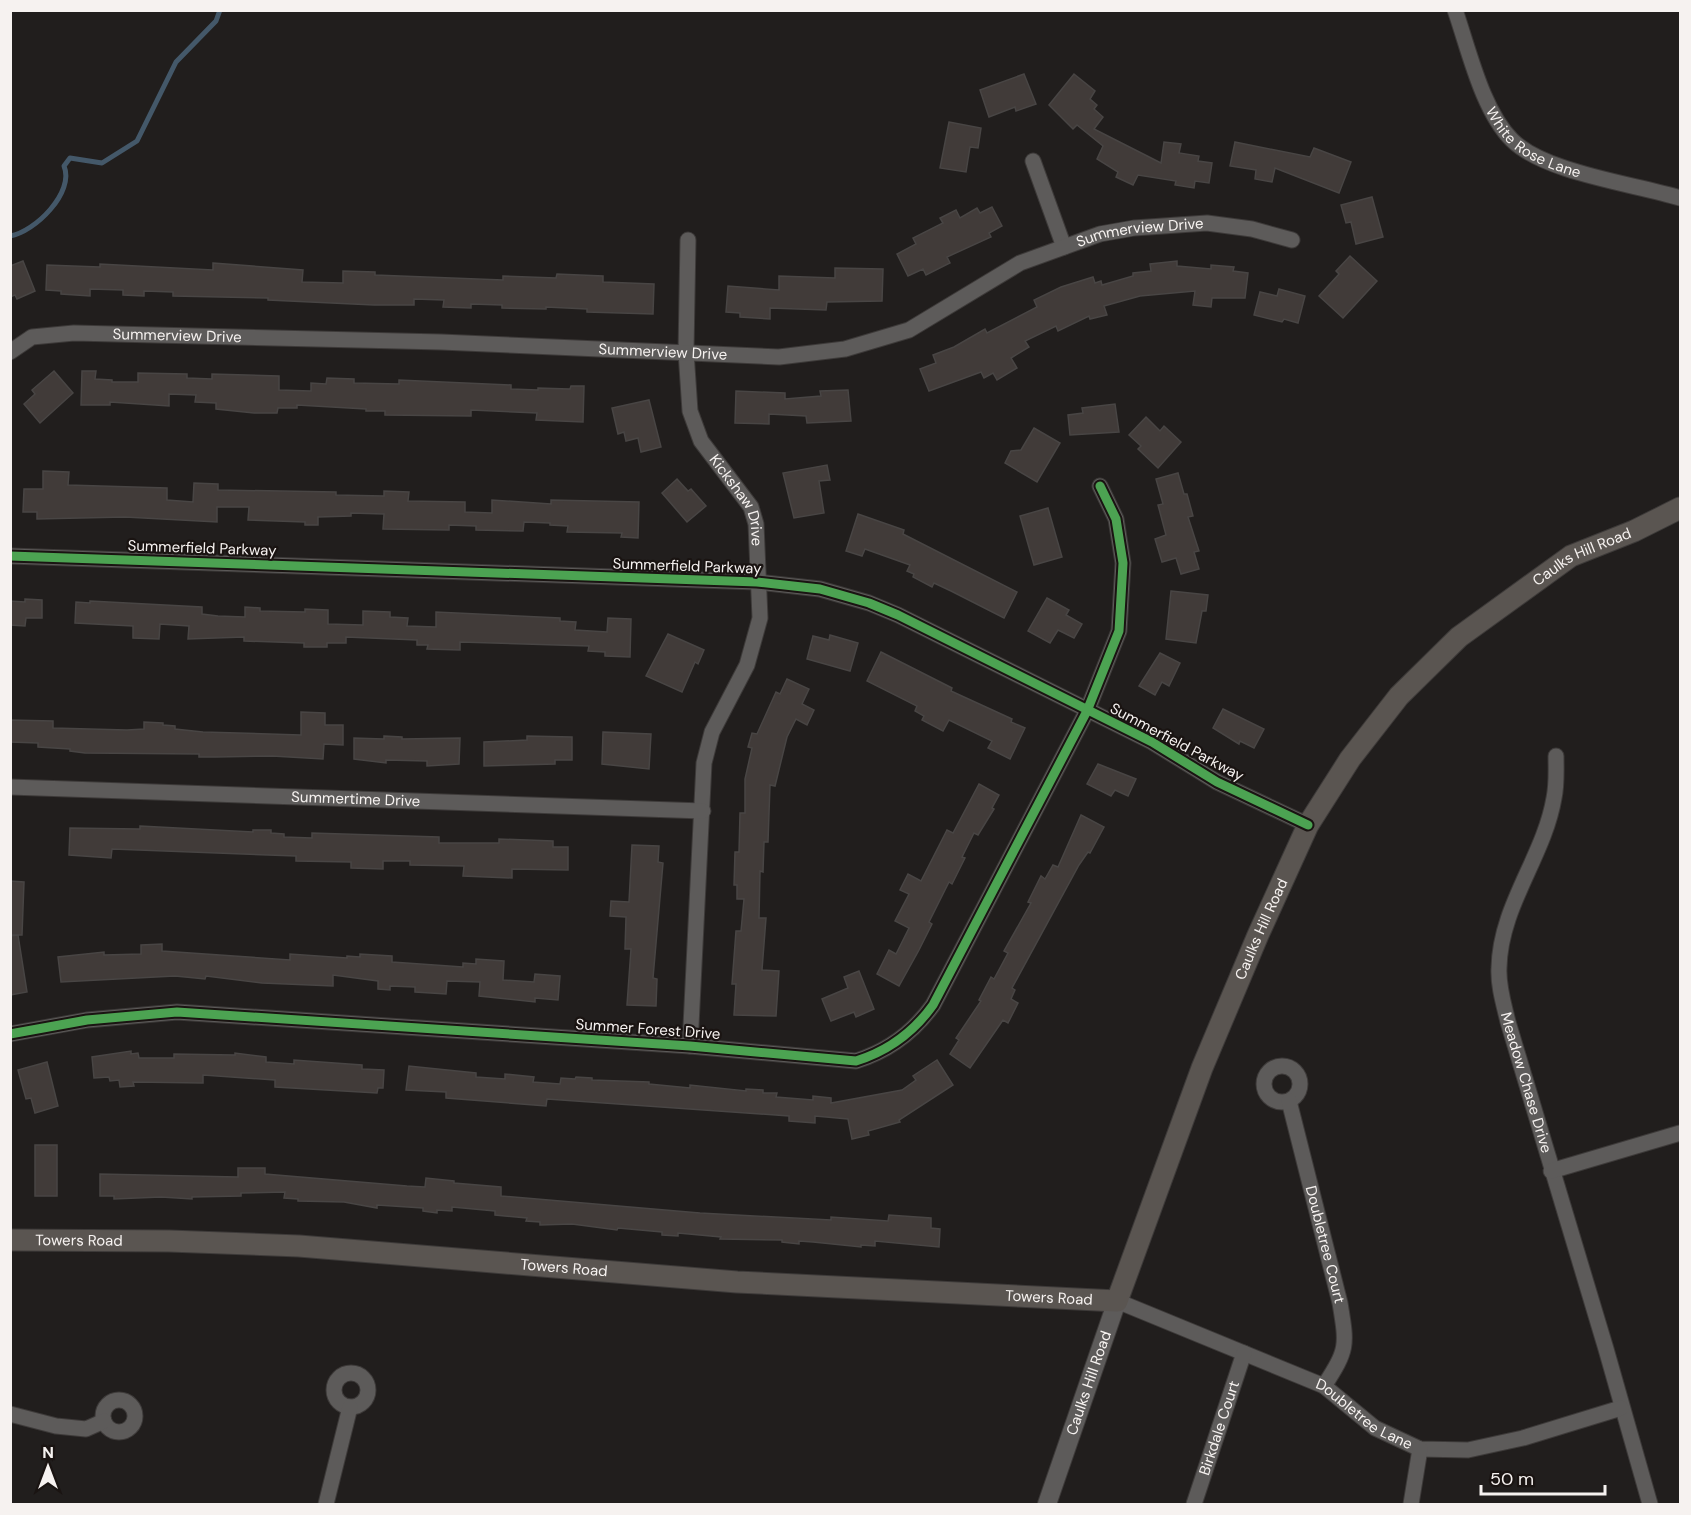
<svg xmlns="http://www.w3.org/2000/svg" width="1691" height="1515" font-family="'DM Sans',sans-serif">
  <style>
    .lines { fill: none; stroke-linecap: round; stroke-linejoin: round }
    .stream { stroke: #445869; stroke-width: 5 }
    .building { fill: #413b39; stroke: #484544; stroke-width: 1.5 }
    .minor-casing { stroke: #3d3a39; stroke-width: 17 }
    .tertiary-casing { stroke: #3d3a39; stroke-width: 20 }
    .secondary-casing { stroke: #3d3a39; stroke-width: 23 }
    .minor { stroke: #5d5b5a; stroke-width: 15 }
    .tertiary { stroke: #5d5b5a; stroke-width: 18 }
    .secondary { stroke: #5a5551; stroke-width: 21 }
    .cycleway-casing { stroke: #1a1412; stroke-width: 13 }
    .cycleway { stroke: #4ca352; stroke-width: 9 }
    .labels { text-anchor: middle; stroke-width: 4.5; stroke-linejoin: round; paint-order: stroke }
    .street-label { font-size: 15px; fill: #f6f2f0; stroke: #1a1412 }
  </style>
  <rect width="100%" height="100%" fill="#211e1d"/>
  <g class="lines">
    <path class="stream" d="M10,236c25,-4 65,-44 54,-70l6,-8 32,5 35,-22 39,-79 40,-41 4,-11"/>
  </g>
  <g class="building">
    <polygon points="1024,74 1036,104 1016,111 1015,107 989,117 980,90"/>
    <polygon points="1074,74 1095,91 1090,99 1097,105 1094,109 1103,117 1094,129 1161,163 1164,142 1181,144 1179,153 1199,156 1198,161 1212,163 1209,183 1195,181 1194,188 1175,185 1176,181 1138,175 1133,185 1116,177 1118,172 1097,159 1103,146 1077,125 1073,129 1049,105"/>
    <polygon points="949,122 981,128 978,148 970,147 966,172 940,168"/>
    <polygon points="1235,142 1310,157 1314,148 1351,162 1339,193 1275,168 1272,182 1255,179 1256,170 1230,166"/>
    <polygon points="1372,197 1383,237 1356,244 1351,222 1346,223 1341,205"/>
    <polygon points="992,207 1002,226 989,233 991,237 947,257 950,263 926,275 923,269 908,276 897,254 916,244 913,238 943,223 940,218 956,210 960,218 977,208 980,213"/>
    <polygon points="1350,256 1377,281 1343,318 1319,296 1339,274 1336,271"/>
    <polygon points="23,261 35,291 17,299 15,295 10,297 10,266"/>
    <polygon points="1177,261 1177,266 1211,269 1211,265 1234,267 1233,271 1248,273 1245,298 1212,298 1211,307 1193,305 1195,291 1140,296 1104,306 1107,315 1090,319 1089,316 1058,331 1056,326 1025,341 1029,347 1011,358 1017,368 997,380 993,373 984,378 981,372 929,391 920,369 936,363 933,355 954,347 985,329 987,333 1037,307 1034,300 1061,287 1093,277 1095,283 1101,281 1102,285 1133,276 1133,273 1151,271 1150,264"/>
    <polygon points="213,263 303,270 302,282 343,283 343,271 375,272 375,275 503,280 503,276 556,278 557,274 603,276 603,282 654,284 653,314 587,312 587,309 546,307 546,309 502,308 502,305 471,304 471,308 443,307 444,300 414,299 414,305 374,305 268,300 268,298 173,296 173,292 144,291 144,296 123,295 123,290 90,289 90,296 61,294 61,291 46,290 47,265 100,267 100,264 213,270"/>
    <polygon points="835,268 883,269 882,301 827,302 826,310 770,308 770,319 740,317 740,313 726,312 728,286 779,290 779,276 835,278"/>
    <polygon points="1279,289 1305,296 1298,323 1284,319 1282,322 1254,315 1260,292 1277,296"/>
    <polygon points="54,371 73,393 40,423 24,404 35,394 32,390"/>
    <polygon points="82,371 96,371 95,379 112,380 112,382 138,382 138,373 187,374 187,378 212,379 212,374 279,376 279,390 311,391 311,383 326,384 327,378 354,379 354,383 399,384 399,380 511,385 511,389 538,390 538,388 570,389 571,386 584,386 583,422 536,420 537,413 471,410 471,416 385,415 385,411 366,411 366,409 297,405 297,408 278,408 277,413 254,413 216,409 216,403 195,402 196,395 169,394 169,406 110,402 110,405 81,405"/>
    <polygon points="848,390 851,421 807,423 806,416 769,414 769,424 735,423 736,391 785,393 785,399 821,396 820,391"/>
    <polygon points="649,400 661,447 641,452 638,438 626,441 624,432 618,434 612,408"/>
    <polygon points="1115,404 1119,432 1070,435 1068,415 1083,413 1082,408"/>
    <polygon points="1146,417 1160,431 1164,426 1181,442 1158,468 1138,449 1141,446 1129,435"/>
    <polygon points="1034,428 1060,443 1037,482 1005,463 1011,451 1021,450"/>
    <polygon points="827,465 830,480 819,481 824,513 794,518 783,473"/>
    <polygon points="43,471 69,472 68,485 167,488 167,500 193,502 194,483 218,484 218,490 336,492 336,495 384,496 384,491 409,492 408,501 465,502 465,512 492,513 492,500 551,504 551,500 639,502 638,538 621,537 622,533 567,532 568,526 550,525 550,523 524,522 523,531 476,530 476,526 449,525 449,530 383,529 384,514 351,513 351,516 318,517 318,525 305,525 305,522 248,520 249,507 217,507 217,522 125,517 37,519 37,512 23,512 24,489 43,489"/>
    <polygon points="1178,473 1184,494 1187,494 1193,516 1188,517 1199,551 1194,552 1199,569 1181,574 1176,558 1162,562 1155,539 1166,535 1158,505 1163,504 1156,479"/>
    <polygon points="677,479 688,491 691,489 706,506 687,522 662,493"/>
    <polygon points="1048,508 1062,557 1034,565 1020,516"/>
    <polygon points="858,514 904,530 903,534 1017,592 1004,618 951,591 934,583 932,587 913,577 914,574 907,571 910,565 865,549 862,556 846,551"/>
    <polygon points="1171,591 1208,595 1206,611 1202,611 1196,643 1166,639"/>
    <polygon points="1047,598 1069,610 1066,615 1082,624 1074,638 1058,630 1050,643 1028,631"/>
    <polygon points="25,599 42,600 42,618 26,618 25,626 10,625 10,601 25,602"/>
    <polygon points="90,601 202,607 202,614 218,616 245,617 245,607 260,608 260,611 305,612 305,609 328,610 328,624 363,625 363,611 390,612 390,617 408,618 407,626 436,627 436,612 560,618 560,621 576,622 575,630 607,632 608,618 631,619 630,657 605,656 605,652 588,651 589,646 460,642 460,650 427,649 428,645 417,645 417,640 346,637 346,643 327,643 327,647 304,647 304,643 244,641 244,637 188,639 189,626 160,624 159,639 133,638 133,626 75,623 76,602 90,603"/>
    <polygon points="668,634 704,650 698,664 695,662 682,692 646,676"/>
    <polygon points="830,635 858,643 850,671 807,659 813,636 829,640"/>
    <polygon points="881,652 952,688 951,691 1012,719 1011,722 1025,728 1010,759 988,748 992,741 949,720 943,731 922,720 924,716 915,711 917,706 867,681"/>
    <polygon points="1160,653 1180,663 1169,686 1162,682 1155,695 1139,686"/>
    <polygon points="787,679 809,689 802,704 814,710 807,725 796,719 787,737 775,786 770,785 768,842 764,842 763,872 760,871 759,918 766,918 762,970 779,971 776,1016 734,1015 736,984 732,984 736,931 741,931 744,899 737,899 737,885 734,885 735,852 739,852 740,813 745,813 745,779 752,748 748,747 752,733 757,734 776,692 780,694"/>
    <polygon points="1223,709 1264,729 1254,748 1240,741 1239,744 1213,728"/>
    <polygon points="301,712 325,713 325,725 343,725 343,745 324,744 323,759 272,756 216,757 199,757 199,754 85,753 70,751 70,749 38,747 38,743 10,742 10,720 53,721 53,728 127,730 144,729 144,722 163,723 163,725 175,726 175,729 203,732 301,735"/>
    <polygon points="603,732 651,734 649,769 602,764"/>
    <polygon points="384,736 402,737 402,739 460,738 459,764 427,766 427,761 386,760 386,763 354,759 354,738 384,739"/>
    <polygon points="527,736 572,737 572,760 555,760 555,764 484,766 484,742 527,740"/>
    <polygon points="1098,764 1136,779 1128,796 1115,790 1111,796 1087,784"/>
    <polygon points="979,784 999,795 992,808 994,809 978,835 974,833 962,857 965,858 952,884 949,882 929,922 932,924 919,950 899,986 877,974 889,950 896,954 909,928 895,921 909,894 900,890 908,874 921,881 947,830 953,833"/>
    <polygon points="1081,815 1104,827 1090,853 1088,852 1079,865 1012,988 1015,990 1011,999 1018,1003 1008,1023 1003,1020 970,1068 950,1054 959,1040 956,1038 981,1001 979,1000 991,977 994,979 1008,953 1004,951 1031,903 1028,902 1041,876 1045,879 1053,865 1058,867"/>
    <polygon points="140,826 253,832 253,830 271,830 271,833 284,834 284,837 312,838 312,833 439,837 439,843 499,843 499,839 553,841 553,847 568,847 568,870 512,869 512,878 463,876 464,866 410,865 410,861 383,861 383,869 351,868 351,862 296,861 296,856 112,849 111,858 69,855 70,828 140,829"/>
    <polygon points="632,845 659,846 658,862 663,863 653,978 657,979 656,1006 627,1005 631,949 625,949 626,917 610,916 611,901 629,902"/>
    <polygon points="10,881 24,882 22,935 18,935 27,992 10,995 10,936 18,935 10,935"/>
    <polygon points="162,944 162,951 290,960 290,954 347,958 347,956 360,957 360,954 392,956 392,962 463,967 463,963 476,964 476,959 504,961 503,980 534,982 535,974 560,976 558,1000 535,998 535,1002 479,996 480,982 447,981 446,994 415,992 415,987 390,986 390,990 378,989 378,981 333,975 333,986 262,983 206,976 205,979 175,976 61,982 58,957 104,952 104,955 141,954 141,945"/>
    <polygon points="859,971 874,1009 856,1017 854,1012 831,1021 822,999 848,988 844,977"/>
    <polygon points="131,1051 131,1054 138,1053 139,1058 174,1058 174,1054 235,1055 235,1053 266,1057 266,1062 294,1064 294,1060 362,1065 362,1069 384,1070 383,1088 378,1088 377,1093 275,1087 275,1080 203,1075 203,1083 133,1082 134,1086 120,1087 119,1080 110,1081 109,1077 94,1078 92,1057"/>
    <polygon points="937,1060 953,1085 899,1120 900,1122 868,1131 869,1135 852,1139 848,1119 815,1116 815,1123 789,1121 789,1116 547,1099 546,1106 446,1098 446,1092 406,1090 409,1066 476,1073 476,1077 505,1079 505,1074 534,1077 533,1082 560,1084 561,1078 575,1079 576,1077 592,1078 592,1080 649,1082 649,1084 690,1088 690,1085 746,1091 746,1089 763,1090 763,1093 777,1093 776,1097 813,1100 813,1096 831,1098 831,1103 902,1090 916,1080 913,1076"/>
    <polygon points="47,1062 58,1106 35,1113 31,1098 26,1099 18,1070"/>
    <rect x="35" y="1145" width="22" height="51"/>
    <polygon points="238,1168 265,1168 265,1174 407,1186 425,1187 426,1178 454,1181 454,1183 501,1187 501,1196 700,1213 831,1220 831,1217 888,1221 889,1215 931,1218 931,1228 940,1229 939,1247 875,1241 875,1246 861,1245 861,1247 813,1242 799,1241 799,1244 782,1242 782,1240 720,1239 721,1237 678,1233 678,1236 662,1235 662,1232 618,1228 617,1230 572,1224 540,1225 540,1222 526,1221 527,1218 495,1215 495,1211 452,1207 452,1211 437,1210 437,1213 423,1211 423,1208 377,1205 377,1208 344,1202 298,1201 298,1199 284,1198 285,1192 241,1193 241,1196 192,1197 192,1199 161,1197 114,1199 114,1196 100,1196 100,1174 238,1177"/>
  </g>
  <g class="lines">
    <g class="minor-casing">
      <g id="minor">
        <path id="s1" d="M1455,10c14,40 27,100 57,130 33,33 123,44 168,58"/>
        <polyline points="1033,161 1064,247"/>
        <path id="s2" d="M688,240l-2,112 4,59 11,30 50,66 5,17 4,94 -13,47 -35,67 -8,31 -14,283"/>
        <path id="s3" d="M10,352l22,-15 42,-4 367,9 338,15 66,-8 64,-19 111,-67 80,-29 34,-6 73,-5 45,6 40,11"/>
        <polyline points="10,556 757,582 820,589 869,603 898,615 1152,742 1217,782 1308,825"/>
        <path id="s4" d="M1556,756c0,14 1,28 -2,42 -10,59 -54,108 -55,170 -1,18 5,37 9,54l98,327 44,155"/>
        <path id="s5" d="M10,787l693,24"/>
        <path d="M10,1034l77,-14 90,-8 513,34 166,15c32,-10 57,-28 77,-56l154,-294 32,-80 4,-68 -7,-44 -16,-33"/>
        <circle cx="1282" cy="1084" r="18"/>
        <path id="s6" d="M1289,1101l51,202c7,43 8,46 -16,83"/>
        <polyline points="1551,1171 1680,1133"/>
        <path id="s7" d="M1117,1301l207,85 51,42 45,21 48,1 55,-12 98,-30"/>
        <circle cx="351" cy="1390" r="17"/>
        <circle cx="119" cy="1416" r="16"/>
        <polyline points="10,1414 56,1426 86,1429 104,1421"/>
        <polyline points="326,1504 350,1407"/>
        <path id="s8" d="M1194,1504l50,-151"/>
        <polyline points="1411,1504 1420,1449"/>
      </g>
    </g>
    <g class="tertiary-casing">
      <g id="tertiary">
        <path id="s9" d="M1047,1504l70,-203"/>
      </g>
    </g>
    <g class="secondary-casing">
      <g id="secondary">
        <path id="s10" d="M10,1240l159,1 130,5 438,36 380,19 85,-233 56,-133 50,-110 42,-66 49,-63 60,-59 112,-81 63,-25 46,-23"/>
      </g>
    </g>
    <use href="#minor" class="minor"/>
    <use href="#tertiary" class="tertiary"/>
    <use href="#secondary" class="secondary"/>
    <g class="cycleway-casing">
      <g id="cycleway">
        <polyline points="10,556 757,582 820,589 869,603 898,615 1152,742 1217,782 1308,825"/>
        <path d="M10,1034l77,-14 90,-8 513,34 166,15c32,-10 57,-28 77,-56l154,-294 32,-80 4,-68 -7,-44 -16,-33"/>
      </g>
    </g>
    <use href="#cycleway" class="cycleway"/>
  </g>
  <g class="labels">
    <g class="street-label">
      <text dy="5" stroke="none"><textPath href="#s1" startOffset="162">White Rose Lane</textPath></text>
      <text dy="5" stroke="none"><textPath href="#s3" startOffset="1162">Summerview Drive</textPath></text>
      <text dy="5" stroke="none"><textPath href="#s3" startOffset="172">Summerview Drive</textPath></text>
      <text dy="5" stroke="none"><textPath href="#s3" startOffset="658">Summerview Drive</textPath></text>
      <text dy="5" stroke="none"><textPath href="#s2" startOffset="274">Kickshaw Drive</textPath></text>
      <text transform="translate(202 548) rotate(2)" y="5">Summerfield Parkway</text>
      <text dy="5" stroke="none"><textPath href="#s10" startOffset="2012">Caulks Hill Road</textPath></text>
      <text transform="translate(687 566) rotate(2)" y="5">Summerfield Parkway</text>
      <text transform="translate(1177 742) rotate(28)" y="5">Summerfield Parkway</text>
      <text dy="5" stroke="none"><textPath href="#s5" startOffset="346">Summertime Drive</textPath></text>
      <text dy="5" stroke="none"><textPath href="#s10" startOffset="1508">Caulks Hill Road</textPath></text>
      <text transform="translate(648 1029) rotate(4)" y="5">Summer Forest Drive</text>
      <text dy="5" stroke="none"><textPath href="#s4" startOffset="340">Meadow Chase Drive</textPath></text>
      <text dy="5" stroke="none"><textPath href="#s10" startOffset="69">Towers Road</textPath></text>
      <text dy="5" stroke="none"><textPath href="#s6" startOffset="148">Doubletree Court</textPath></text>
      <text dy="5" stroke="none"><textPath href="#s10" startOffset="555">Towers Road</textPath></text>
      <text dy="5" stroke="none"><textPath href="#s10" startOffset="1041">Towers Road</textPath></text>
      <text dy="5" stroke="none"><textPath href="#s9" startOffset="128">Caulks Hill Road</textPath></text>
      <text dy="5" stroke="none"><textPath href="#s7" startOffset="273">Doubletree Lane</textPath></text>
      <text dy="5" stroke="none"><textPath href="#s8" startOffset="80">Birkdale Court</textPath></text>
    </g>
  </g>
  <rect width="1691" height="1515" fill="none" stroke="#f6f2f0" stroke-width="24"/>
  <g transform="translate(48 1467)" stroke="#1a1412" stroke-width="4.5" paint-order="stroke">
  <path d="M0-4.5L10 22L0 15L-10 22Z" fill="#f6f2f0"/>
  <text y="-9" font-size="16" font-weight="bold" text-anchor="middle" fill="#f6f2f0">N</text>
  </g>
  <path d="M1481 1485v9h124v-9" fill="none" stroke="#f6f2f0" stroke-width="3"/>
  <text x="1490" y="1485" font-size="18" fill="#f6f2f0" stroke="#1a1412" stroke-width="4.5" paint-order="stroke">50 m</text>
</svg>
